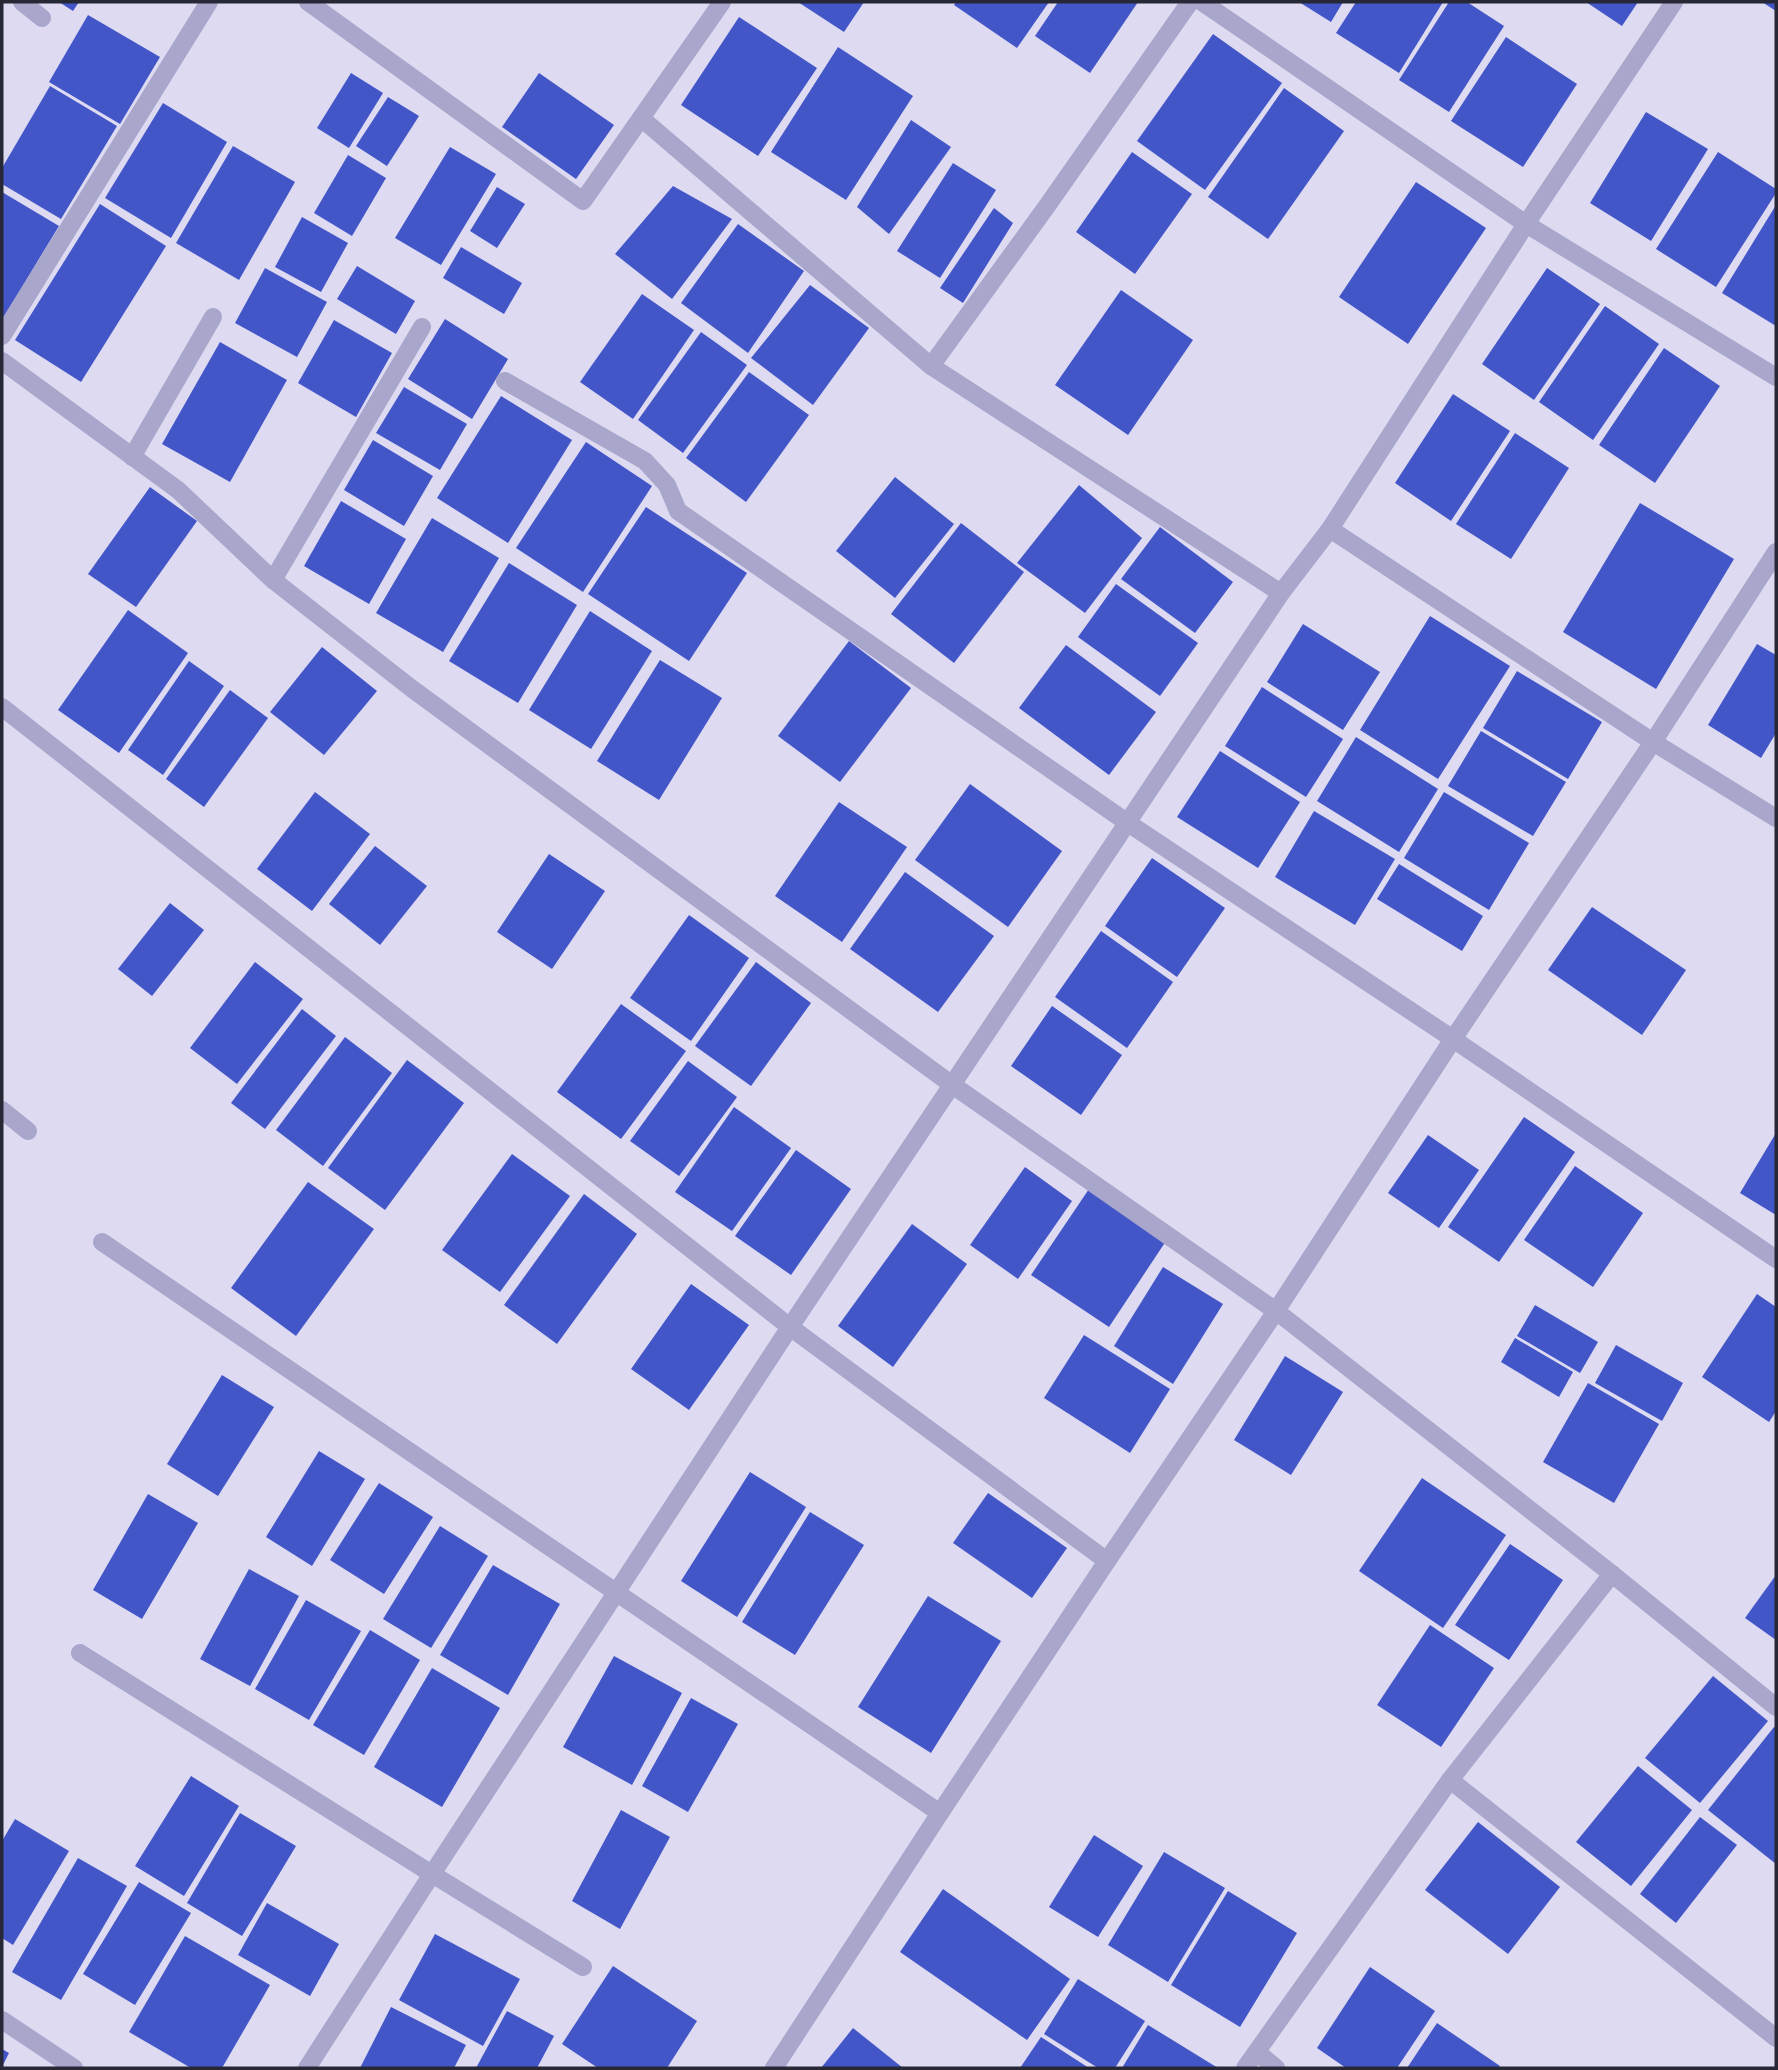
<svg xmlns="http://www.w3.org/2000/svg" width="1778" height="2070" font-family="'Titillium Web',sans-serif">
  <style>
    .building { fill: #4256c8 }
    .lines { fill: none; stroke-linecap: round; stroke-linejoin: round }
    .minor { stroke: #a8a6ca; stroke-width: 18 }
  </style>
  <rect width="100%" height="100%" fill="#dddaf2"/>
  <g class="building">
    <polygon points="59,2 79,2 73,11"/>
    <polygon points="798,2 864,2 844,32"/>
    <polygon points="956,2 1049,2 1017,48 954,5"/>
    <polygon points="1058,2 1138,2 1090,73 1035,36"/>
    <polygon points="1299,2 1343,2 1331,22"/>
    <polygon points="1356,2 1443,2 1399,73 1336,33"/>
    <polygon points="1449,2 1467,2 1504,26 1449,112 1399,80"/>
    <polygon points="1586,2 1638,2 1622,26"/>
    <polygon points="1762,2 1776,2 1776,11"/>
    <polygon points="88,15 160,57 120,124 49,82"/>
    <polygon points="739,17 817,68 758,156 681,105"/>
    <polygon points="1213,34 1282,83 1205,190 1137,141"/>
    <polygon points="1506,37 1577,84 1523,167 1451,121"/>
    <polygon points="838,47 913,96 846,200 771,152"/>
    <polygon points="351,73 383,93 349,148 317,128"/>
    <polygon points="539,73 614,125 576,179 502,127"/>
    <polygon points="50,86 117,126 61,219 2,184 2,168"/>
    <polygon points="1284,88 1344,131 1268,239 1208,197"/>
    <polygon points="388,97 419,116 387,166 356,146"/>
    <polygon points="163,103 227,142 171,238 105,198"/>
    <polygon points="1646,112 1708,149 1651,241 1590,203"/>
    <polygon points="911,120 951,147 889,234 857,207"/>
    <polygon points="233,146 295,182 239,280 176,243"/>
    <polygon points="450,147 496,174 441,265 395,238"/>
    <polygon points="1132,152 1192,194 1135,274 1076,232"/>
    <polygon points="1718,152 1776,189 1776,193 1716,287 1656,249"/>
    <polygon points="348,155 386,178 352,236 314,213"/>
    <polygon points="953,163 996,190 940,278 897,251"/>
    <polygon points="1416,182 1486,228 1408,344 1339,297"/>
    <polygon points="673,186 732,219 672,299 615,254"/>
    <polygon points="497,187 525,204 497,248 470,231"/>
    <polygon points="2,192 59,226 2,320"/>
    <polygon points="100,204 166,246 81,382 15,340"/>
    <polygon points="1776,205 1776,326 1722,293"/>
    <polygon points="994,208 1013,223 963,303 940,288"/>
    <polygon points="302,217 348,243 321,292 275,267"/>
    <polygon points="738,224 804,271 748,353 681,303"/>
    <polygon points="461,247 522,283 504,314 443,278"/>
    <polygon points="357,266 415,301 396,334 337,299"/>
    <polygon points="265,268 327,302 297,357 235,323"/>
    <polygon points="1547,268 1600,304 1534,400 1482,364"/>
    <polygon points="810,285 869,328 813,405 751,358"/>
    <polygon points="1121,290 1193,340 1128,435 1055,385"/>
    <polygon points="642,294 694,330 633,419 580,382"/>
    <polygon points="1605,306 1659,344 1593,440 1539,402"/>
    <polygon points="445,319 508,359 472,419 408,379"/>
    <polygon points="334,320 392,353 356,417 298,383"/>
    <polygon points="701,332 747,365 683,453 638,420"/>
    <polygon points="220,342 287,380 230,482 162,444"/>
    <polygon points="1664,348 1720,386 1655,483 1599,445"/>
    <polygon points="749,372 809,415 746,502 686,458"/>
    <polygon points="404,387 467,424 440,470 376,433"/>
    <polygon points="1453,394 1510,431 1451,521 1395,483"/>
    <polygon points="501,396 572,440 508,543 437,498"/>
    <polygon points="1515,433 1569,468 1511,559 1456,524"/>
    <polygon points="373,440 433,476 404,526 344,490"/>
    <polygon points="586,442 652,486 583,592 516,548"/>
    <polygon points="895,477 954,524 895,598 836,551"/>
    <polygon points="1079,485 1142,538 1085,613 1017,563"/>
    <polygon points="150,487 197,521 136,607 88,574"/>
    <polygon points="341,501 406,539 369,604 304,566"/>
    <polygon points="1640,503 1734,559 1656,689 1563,632"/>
    <polygon points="646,507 747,573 689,661 588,594"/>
    <polygon points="432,518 499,558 443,652 376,613"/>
    <polygon points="961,523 1024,572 954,663 891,614"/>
    <polygon points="1160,527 1233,582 1195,633 1121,579"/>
    <polygon points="509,563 577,605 518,703 449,661"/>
    <polygon points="1116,584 1198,643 1160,696 1078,637"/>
    <polygon points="128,610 188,653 119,753 58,710"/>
    <polygon points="590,611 652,651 591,749 529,710"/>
    <polygon points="1430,616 1510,666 1438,779 1360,730"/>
    <polygon points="1303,624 1380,672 1343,730 1267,682"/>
    <polygon points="849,641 911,688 840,782 778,736"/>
    <polygon points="1757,644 1776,655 1776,733 1761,758 1708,725"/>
    <polygon points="1066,645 1156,712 1109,775 1019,708"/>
    <polygon points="322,647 377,691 324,755 270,712"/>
    <polygon points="660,660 722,698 659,800 597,761"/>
    <polygon points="189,661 224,686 163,775 128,750"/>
    <polygon points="1517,671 1602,722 1568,779 1483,728"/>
    <polygon points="1262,687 1343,739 1306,797 1225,746"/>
    <polygon points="230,690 268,718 204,807 166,779"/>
    <polygon points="1481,731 1566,782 1533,836 1448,786"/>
    <polygon points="1356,737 1438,789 1399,852 1317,801"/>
    <polygon points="1220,751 1300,802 1258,868 1177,817"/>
    <polygon points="970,784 1062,851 1008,927 915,860"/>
    <polygon points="315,792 370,834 312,911 257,869"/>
    <polygon points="1444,792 1529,843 1489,910 1404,858"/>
    <polygon points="839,802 907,847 842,942 775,896"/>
    <polygon points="1314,811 1395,859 1355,925 1275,877"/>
    <polygon points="375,846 427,886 380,945 329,904"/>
    <polygon points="549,854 605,891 552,969 497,932"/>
    <polygon points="1152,858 1225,908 1177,977 1105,926"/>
    <polygon points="1399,864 1483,916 1462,951 1377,899"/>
    <polygon points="905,872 994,936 938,1012 850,949"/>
    <polygon points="170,903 204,930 152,996 118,969"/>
    <polygon points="1592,907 1686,970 1642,1035 1548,970"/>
    <polygon points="689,915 749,958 691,1041 630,998"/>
    <polygon points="1101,931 1173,982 1127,1048 1055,997"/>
    <polygon points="255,962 303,999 237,1084 190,1048"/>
    <polygon points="756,962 811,1003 751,1086 695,1046"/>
    <polygon points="621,1004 686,1051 621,1139 557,1092"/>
    <polygon points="1052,1006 1122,1055 1081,1115 1011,1066"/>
    <polygon points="302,1009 336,1036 265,1129 231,1103"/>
    <polygon points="345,1037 392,1073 323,1166 276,1130"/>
    <polygon points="407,1060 464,1103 385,1210 328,1168"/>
    <polygon points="688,1061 737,1097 679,1176 630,1141"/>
    <polygon points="734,1107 791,1148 732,1231 675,1192"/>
    <polygon points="1524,1117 1575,1152 1499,1262 1448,1227"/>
    <polygon points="1776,1133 1776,1215 1740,1193"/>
    <polygon points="1428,1135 1479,1170 1439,1228 1388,1193"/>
    <polygon points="796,1150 851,1189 791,1275 735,1236"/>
    <polygon points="512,1154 570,1196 500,1292 442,1250"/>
    <polygon points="1575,1166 1643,1213 1593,1287 1524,1240"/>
    <polygon points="1025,1167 1072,1201 1018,1279 970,1245"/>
    <polygon points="308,1182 374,1229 296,1336 231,1288"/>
    <polygon points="1089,1189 1166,1241 1109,1327 1031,1275"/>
    <polygon points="584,1194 637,1234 557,1344 504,1305"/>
    <polygon points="912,1224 967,1264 893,1367 838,1326"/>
    <polygon points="1163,1267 1223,1304 1173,1384 1114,1346"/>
    <polygon points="691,1284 749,1325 689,1410 631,1369"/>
    <polygon points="1757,1294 1776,1307 1776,1411 1769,1422 1702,1377"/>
    <polygon points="1535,1305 1598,1342 1580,1373 1517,1336"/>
    <polygon points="1084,1335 1170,1389 1130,1453 1044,1398"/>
    <polygon points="1515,1338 1573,1372 1559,1397 1501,1362"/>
    <polygon points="1616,1345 1683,1383 1662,1421 1595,1383"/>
    <polygon points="1285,1356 1343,1392 1291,1475 1234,1440"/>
    <polygon points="222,1375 274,1407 218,1496 167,1464"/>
    <polygon points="1588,1383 1659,1424 1614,1503 1543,1462"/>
    <polygon points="319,1451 365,1479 312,1566 266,1537"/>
    <polygon points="750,1472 806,1507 737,1617 681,1581"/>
    <polygon points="1422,1478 1506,1535 1443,1628 1359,1571"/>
    <polygon points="379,1483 433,1517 384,1594 330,1560"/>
    <polygon points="988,1493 1067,1548 1032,1598 953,1543"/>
    <polygon points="148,1494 198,1523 142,1619 93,1590"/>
    <polygon points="810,1512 864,1545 795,1655 742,1622"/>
    <polygon points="440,1526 488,1556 431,1648 383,1619"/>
    <polygon points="1510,1544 1563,1580 1509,1660 1455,1625"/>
    <polygon points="493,1565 560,1604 508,1695 440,1655"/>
    <polygon points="249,1569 299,1596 250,1686 200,1659"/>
    <polygon points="1776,1575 1776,1640 1745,1618"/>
    <polygon points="928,1596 1001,1641 931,1753 858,1707"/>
    <polygon points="306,1600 361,1631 309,1720 255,1689"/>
    <polygon points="1430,1625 1494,1668 1441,1747 1377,1705"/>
    <polygon points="370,1630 420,1660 364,1755 313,1725"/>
    <polygon points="614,1656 682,1693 632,1785 563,1747"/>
    <polygon points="432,1668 500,1708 442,1807 374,1767"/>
    <polygon points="1713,1676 1768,1721 1700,1803 1645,1758"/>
    <polygon points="691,1698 738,1724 688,1812 642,1786"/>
    <polygon points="1774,1727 1776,1729 1776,1864 1708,1810"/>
    <polygon points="1638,1766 1692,1810 1631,1886 1576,1842"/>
    <polygon points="191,1776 239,1806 184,1896 135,1866"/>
    <polygon points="621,1810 670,1837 620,1929 572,1901"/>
    <polygon points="240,1813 296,1846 242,1936 187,1903"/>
    <polygon points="1700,1817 1737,1845 1676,1923 1640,1894"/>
    <polygon points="15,1819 69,1851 13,1945 2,1938 2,1841"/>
    <polygon points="1478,1822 1560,1887 1508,1954 1425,1890"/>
    <polygon points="1094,1835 1143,1866 1098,1937 1049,1907"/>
    <polygon points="1164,1852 1225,1888 1168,1982 1108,1945"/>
    <polygon points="78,1858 127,1886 61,2000 12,1972"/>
    <polygon points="139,1882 191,1913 135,2005 83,1974"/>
    <polygon points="943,1889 1070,1979 1027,2040 900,1952"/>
    <polygon points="1228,1891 1297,1933 1240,2027 1171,1985"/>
    <polygon points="267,1903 339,1944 310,1996 238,1955"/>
    <polygon points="435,1934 520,1979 483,2046 399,2000"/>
    <polygon points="185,1936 270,1985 222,2068 191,2068 129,2032"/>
    <polygon points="613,1966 697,2021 667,2068 598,2068 562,2044"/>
    <polygon points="1370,1967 1435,2011 1397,2068 1346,2068 1317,2048"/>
    <polygon points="1078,1979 1145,2021 1115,2068 1098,2068 1044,2034"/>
    <polygon points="391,2007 466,2045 454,2068 360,2068"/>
    <polygon points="507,2011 554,2036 537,2068 476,2068"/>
    <polygon points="1437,2023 1500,2066 1498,2068 1407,2068"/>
    <polygon points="1148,2025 1218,2068 1122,2068"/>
    <polygon points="853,2028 903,2068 821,2068"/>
    <polygon points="1041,2037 1089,2068 1020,2068"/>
    <polygon points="2,2049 9,2053 2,2067"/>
  </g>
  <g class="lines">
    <g class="minor">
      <polyline points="22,2 42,18"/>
      <polyline points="308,2 583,201 722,2"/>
      <polyline points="1202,2 1526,224 1776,377"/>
      <polyline points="641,118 931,366 1281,593"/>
      <polyline points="2,336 209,2"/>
      <polyline points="2,361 178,490 273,580 411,688 951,1084 1276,1311 1612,1574 1776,1707"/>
      <polyline points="931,366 1047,206 1190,2"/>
      <polyline points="505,381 645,461 667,485 678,511 1128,823 1453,1039 1776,1259"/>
      <polyline points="132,457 213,317"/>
      <polyline points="1330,529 1653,742 1776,818"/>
      <polyline points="273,580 422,327"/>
      <polyline points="2,707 790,1327 1107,1561"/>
      <polyline points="2,1110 28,1131"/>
      <polyline points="102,1242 940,1813"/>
      <polyline points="80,1653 432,1874 583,1967"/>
      <polyline points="1450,1780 1776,2038"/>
      <polyline points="2,2020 74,2068"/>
      <polyline points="1257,2052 1276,2068"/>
      <polyline points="307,2068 432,1874 790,1327 1281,593 1330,529 1526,224 1674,2"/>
      <polyline points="774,2068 940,1813 1107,1561 1276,1311 1453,1039 1653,742 1776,552"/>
      <polyline points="1245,2068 1450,1780 1612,1574"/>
    </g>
  </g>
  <rect width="1778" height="2070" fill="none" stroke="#272836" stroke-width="7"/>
</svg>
